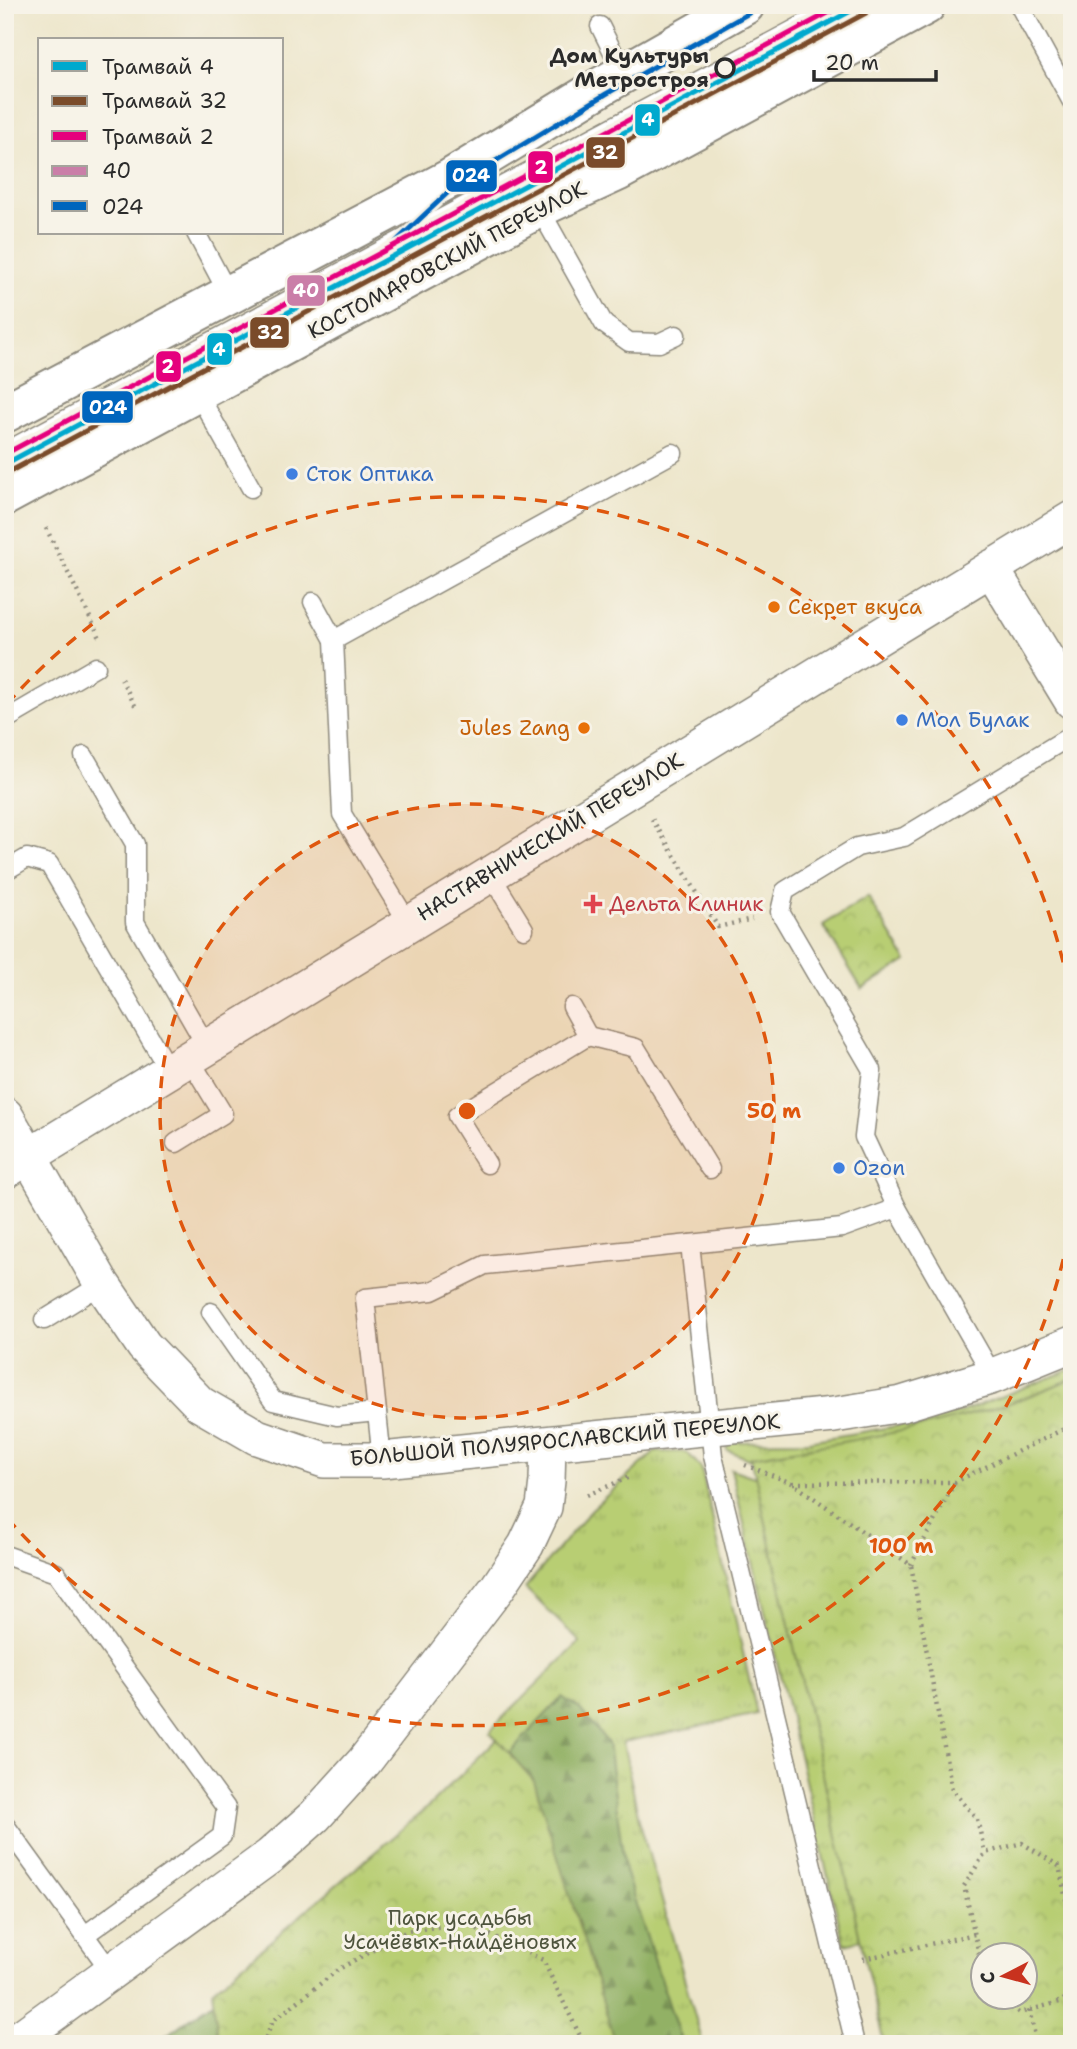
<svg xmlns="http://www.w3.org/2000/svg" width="1077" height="2049" font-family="'Shantell Sans',sans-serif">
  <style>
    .grass { fill: url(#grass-tufts); stroke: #727c4f; stroke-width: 2 }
    .forest { fill: url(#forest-firs); stroke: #5e6e48; stroke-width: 2 }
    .park { fill: url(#park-crowns); stroke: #727c4f; stroke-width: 2; fill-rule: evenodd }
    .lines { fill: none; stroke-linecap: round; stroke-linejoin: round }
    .lane-casing { stroke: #8c887b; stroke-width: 21 }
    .street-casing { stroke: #8c887b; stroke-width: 38 }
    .secondary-casing { stroke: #8c887b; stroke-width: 42 }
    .path { stroke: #8c887b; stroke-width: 4.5; stroke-dasharray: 2 5; stroke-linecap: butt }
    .lane { stroke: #fff; stroke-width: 18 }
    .street { stroke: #fff; stroke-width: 35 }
    .secondary { stroke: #fff; stroke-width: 38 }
    .bus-1-casing { stroke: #f7f3e8; stroke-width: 10 }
    .bus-2-casing { stroke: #f7f3e8; stroke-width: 10 }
    .bus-1 { stroke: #ca7ea8; stroke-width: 5 }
    .bus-2 { stroke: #0065bd; stroke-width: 5 }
    .tram-1-casing { stroke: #f7f3e8; stroke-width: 10 }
    .tram-2-casing { stroke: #f7f3e8; stroke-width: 10 }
    .tram-3-casing { stroke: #f7f3e8; stroke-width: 10 }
    .tram-1 { stroke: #00a9ce; stroke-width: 5 }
    .tram-2 { stroke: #7a4b2a; stroke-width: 5 }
    .tram-3 { stroke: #e5007d; stroke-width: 5 }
    .ring { fill: none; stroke: #df570e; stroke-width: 3.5; stroke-dasharray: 12 9 }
    .stop-dot { fill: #f7f3e8; stroke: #2b2b2b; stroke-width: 3.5 }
    .shop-dot { fill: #3f7fe0; stroke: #f7f3e8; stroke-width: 2.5 }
    .food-dot { fill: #e8710a; stroke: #f7f3e8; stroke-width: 2.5 }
    .health-dot { fill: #e0444e; stroke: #f7f3e8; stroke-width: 2.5 }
    .labels { text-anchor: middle; stroke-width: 6; stroke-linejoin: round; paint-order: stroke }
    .stop-label { font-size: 21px; font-weight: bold; fill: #2b2b2b; stroke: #f7f3e8; text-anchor: end }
    .street-label { font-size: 21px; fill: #2b2b2b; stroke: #f7f3e8 }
    .shop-label { font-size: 21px; fill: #366cbe; stroke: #f7f3e8; text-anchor: start }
    .food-label { font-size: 21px; fill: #c56008; stroke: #f7f3e8; text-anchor: start }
    .health-label { font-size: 21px; fill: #be3a42; stroke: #f7f3e8; text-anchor: start }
    .park-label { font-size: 21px; fill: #4e543d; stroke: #f7f3e8 }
    .centre { fill: #df570e; stroke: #f7f3e8; stroke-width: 3.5 }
    .ring-label { font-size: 21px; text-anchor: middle; font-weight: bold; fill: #df570e; stroke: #f7f3e8; stroke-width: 6; stroke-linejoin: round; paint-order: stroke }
    .line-badge { stroke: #f7f3e8; stroke-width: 2.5 }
    .badge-label { font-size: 19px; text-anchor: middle; font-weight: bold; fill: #fff }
  </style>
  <defs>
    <pattern id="grass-tufts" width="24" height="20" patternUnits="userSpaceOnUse" patternTransform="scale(1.75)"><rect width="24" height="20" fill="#b8ce73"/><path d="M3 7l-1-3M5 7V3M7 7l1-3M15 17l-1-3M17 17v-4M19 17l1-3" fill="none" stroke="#9eb164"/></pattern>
    <pattern id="forest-firs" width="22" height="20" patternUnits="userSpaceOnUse" patternTransform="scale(1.75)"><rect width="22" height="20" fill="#92b165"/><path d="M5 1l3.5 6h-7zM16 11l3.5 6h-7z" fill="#779053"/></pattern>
    <pattern id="park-crowns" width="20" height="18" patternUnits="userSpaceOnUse" patternTransform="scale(1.75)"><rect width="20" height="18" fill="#b8ce73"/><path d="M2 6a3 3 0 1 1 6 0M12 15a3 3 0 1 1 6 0" fill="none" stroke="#9eb164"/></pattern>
  </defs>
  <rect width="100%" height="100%" fill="#f7f3e8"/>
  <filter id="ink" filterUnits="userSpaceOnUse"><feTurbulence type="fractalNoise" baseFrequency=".0143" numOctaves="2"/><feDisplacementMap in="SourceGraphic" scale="14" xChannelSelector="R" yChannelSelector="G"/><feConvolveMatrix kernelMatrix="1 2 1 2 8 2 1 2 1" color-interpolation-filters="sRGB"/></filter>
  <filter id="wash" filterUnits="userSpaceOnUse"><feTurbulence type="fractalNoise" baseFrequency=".00686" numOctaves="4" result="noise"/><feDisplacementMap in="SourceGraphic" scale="28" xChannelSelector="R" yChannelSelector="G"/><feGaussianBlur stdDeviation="1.57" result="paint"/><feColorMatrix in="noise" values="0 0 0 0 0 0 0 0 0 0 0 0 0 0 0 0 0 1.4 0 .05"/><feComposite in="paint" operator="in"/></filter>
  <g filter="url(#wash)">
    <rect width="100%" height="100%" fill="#ede6cb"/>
    <g class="grass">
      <polygon points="1072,1369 1072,1416 788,1475 727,1450 726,1442 808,1441 898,1426 961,1412"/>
      <polygon points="655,1452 687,1452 701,1468 757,1714 623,1742 639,1820 703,2044 616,2044 497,1739 489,1731 580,1642 525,1588 591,1510"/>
      <polygon points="731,1469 787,1488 945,1921 844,1944"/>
    </g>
    <polygon class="forest" points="562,1697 580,1709 608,1743 625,1871 682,2044 154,2044 308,1935 481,1783"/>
    <g class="park">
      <polygon points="868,897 907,961 862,989 823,925"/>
      <path d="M1072,1378v666h-188l-133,-587c109,-18 220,-32 321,-79zM982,1954h42v42h-42z"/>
      <polygon points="497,1739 534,1781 616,2044 219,2044 212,1991 429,1806"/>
    </g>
  </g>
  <g filter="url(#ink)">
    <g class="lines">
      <g class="lane-casing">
        <g id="lane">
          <polyline points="1019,5 1072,102"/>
          <polyline points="600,26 624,74"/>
          <polyline points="539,208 604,324 629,342 659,343 676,335"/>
          <polyline points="196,233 229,295"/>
          <polyline points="197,392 251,488"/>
          <polyline points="5,452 840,5"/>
          <polyline points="313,602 334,640"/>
          <polyline points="5,720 96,667"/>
          <polyline points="84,756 135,844 135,922 207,1047"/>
          <polyline points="5,871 27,858 49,864 169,1071"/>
          <polyline points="490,874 524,929"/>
          <polyline points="409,924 342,814 334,640 673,453"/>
          <polyline points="588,1036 636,1048 710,1169"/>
          <polyline points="176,1143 223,1114 189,1058"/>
          <polyline points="487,1164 457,1116 588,1036 572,1007"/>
          <polyline points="211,1312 273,1401 337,1416 377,1412"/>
          <polyline points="44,1320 102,1284"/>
          <polyline points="993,1376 897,1208 864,1137 872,1070 780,912 785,891 857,847 904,837 1072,735"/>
          <polyline points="382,1460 365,1298 432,1291 485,1265 690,1244"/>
          <polyline points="5,1555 56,1573 226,1808 222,1836 85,1935"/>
          <polyline points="5,1825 112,1973"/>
          <polyline points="855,2044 713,1456 690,1244 842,1228 897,1208"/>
        </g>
      </g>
      <g class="street-casing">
        <g id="street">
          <polyline points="991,568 1072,701"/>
          <polyline points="5,1115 102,1284 144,1346 200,1404 257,1437 324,1460 382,1460 834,1415 902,1404 993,1376 1072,1344"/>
          <polyline points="5,1171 1072,519"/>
          <polyline points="12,2044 270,1856 315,1816 364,1762 498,1587 526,1545 544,1507 547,1481 548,1445"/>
        </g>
      </g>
      <g class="secondary-casing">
        <g id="secondary">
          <polyline points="5,413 451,178 602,86 745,5"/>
          <polyline points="5,496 539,208 617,172 926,5"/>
        </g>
      </g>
      <g class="path">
        <polyline points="46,528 101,640"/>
        <polyline points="121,679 137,709"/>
        <polyline points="652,819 718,927 752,919"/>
        <polyline points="745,1465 792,1483 911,1565 952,1790 977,1819 985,1853"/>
        <polyline points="793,1483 955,1482 1072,1425"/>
        <polyline points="587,1495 632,1476"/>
        <polyline points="911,1565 955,1482"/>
        <polyline points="863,1959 975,1934"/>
        <polyline points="982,1968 964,1886 985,1853 1022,1843 1059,1866 1072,1928"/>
        <polyline points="994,1996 1019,2013 1063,2001 1072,1988"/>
        <polyline points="1029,2010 1037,2044"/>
        <polyline points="263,2044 273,2021 339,1969 407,1931 465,1923 543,1960 584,2044"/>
      </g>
      <use href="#lane" class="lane"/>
      <use href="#street" class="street"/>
      <use href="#secondary" class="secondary"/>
      <g class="bus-1-casing">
        <polyline id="bus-1" points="5,452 840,5"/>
      </g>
      <g class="bus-2-casing">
        <polyline id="bus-2" points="9,460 370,266 456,185 606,94 749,13"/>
      </g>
      <use href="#bus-1" class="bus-1"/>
      <use href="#bus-2" class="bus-2"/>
      <g class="tram-1-casing">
        <polyline id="tram-1" points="5,464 862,5"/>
      </g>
      <g class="tram-2-casing">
        <polyline id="tram-2" points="9,472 866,13"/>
      </g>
      <g class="tram-3-casing">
        <polyline id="tram-3" points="5,454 843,5"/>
      </g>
      <use href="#tram-1" class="tram-1"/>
      <use href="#tram-2" class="tram-2"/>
      <use href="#tram-3" class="tram-3"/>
    </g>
  </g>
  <circle cx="467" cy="1111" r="307" fill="#df570e" fill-opacity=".12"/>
  <g class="ring">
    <circle cx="467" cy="1111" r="307"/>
    <path d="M1072 1218A614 614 0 0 1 7 1518M7 704A614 614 0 0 1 1072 1004"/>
  </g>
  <circle class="stop-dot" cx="725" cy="68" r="9"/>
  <g class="shop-dot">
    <circle cx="292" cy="474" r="7"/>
    <circle cx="902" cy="720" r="7"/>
    <circle cx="839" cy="1168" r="7"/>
  </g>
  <g class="food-dot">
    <circle cx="774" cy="607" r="7"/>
    <circle cx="584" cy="728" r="7"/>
  </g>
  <path class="health-dot" d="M589.5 893.5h7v7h7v7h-7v7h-7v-7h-7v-7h7z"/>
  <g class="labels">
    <g class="stop-label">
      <text x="709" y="63">Дом Культуры<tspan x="709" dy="24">Метростроя</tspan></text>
    </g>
    <g class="street-label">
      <text transform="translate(447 260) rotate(-28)" y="7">КОСТОМАРОВСКИЙ ПЕРЕУЛОК</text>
      <text transform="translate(550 837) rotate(-31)" y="7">НАСТАВНИЧЕСКИЙ ПЕРЕУЛОК</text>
      <text transform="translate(565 1440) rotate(-5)" y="7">БОЛЬШОЙ ПОЛУЯРОСЛАВСКИЙ ПЕРЕУЛОК</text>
    </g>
    <g class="shop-label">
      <text x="306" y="481">Сток Оптика</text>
      <text x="916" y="727">Мол Булак</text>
      <text x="853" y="1175">Ozon</text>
    </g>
    <g class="food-label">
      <text x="788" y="614">Секрет вкуса</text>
      <text x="570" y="735" text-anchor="end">Jules Zang</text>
    </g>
    <g class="health-label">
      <text x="609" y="911">Дельта Клиник</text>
    </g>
    <g class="park-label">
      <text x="460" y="1925">Парк усадьбы<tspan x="460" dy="24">Усачёвых-Найдёновых</tspan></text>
    </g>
  </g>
  <circle cx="467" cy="1111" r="10" class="centre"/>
  <g class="ring-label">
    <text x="774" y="1118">50 m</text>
    <text x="901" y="1553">100 m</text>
  </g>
  <g class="line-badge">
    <rect x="634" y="103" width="27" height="34" rx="7" fill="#00a9ce"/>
    <rect x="585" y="136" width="41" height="33" rx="7" fill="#7a4b2a"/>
    <rect x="527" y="150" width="27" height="34" rx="7" fill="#e5007d"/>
    <rect x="445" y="159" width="53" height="34" rx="7" fill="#0065bd"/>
    <rect x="286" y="274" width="40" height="33" rx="7" fill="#ca7ea8"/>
    <rect x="249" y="316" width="41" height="33" rx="7" fill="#7a4b2a"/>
    <rect x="206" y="332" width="27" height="34" rx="7" fill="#00a9ce"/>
    <rect x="155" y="350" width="27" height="33" rx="7" fill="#e5007d"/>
    <rect x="81" y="390" width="53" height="34" rx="7" fill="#0065bd"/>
  </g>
  <g class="badge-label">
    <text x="648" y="126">4</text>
    <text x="605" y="159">32</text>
    <text x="541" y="174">2</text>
    <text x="471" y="182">024</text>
    <text x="306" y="297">40</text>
    <text x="270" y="339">32</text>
    <text x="219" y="356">4</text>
    <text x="168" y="373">2</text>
    <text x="108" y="414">024</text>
  </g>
  <rect width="1077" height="2049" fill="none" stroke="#f7f3e8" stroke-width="28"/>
  <rect x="38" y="38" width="245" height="196" fill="#f7f3e8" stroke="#a5a39c" stroke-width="2"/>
  <rect x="52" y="61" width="35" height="10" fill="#00a9ce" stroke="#a5a39c" stroke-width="2"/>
  <text x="102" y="74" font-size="21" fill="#2b2b2b">Трамвай 4</text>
  <rect x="52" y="96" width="35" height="10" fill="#7a4b2a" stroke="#a5a39c" stroke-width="2"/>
  <text x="102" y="108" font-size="21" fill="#2b2b2b">Трамвай 32</text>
  <rect x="52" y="131" width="35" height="10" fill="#e5007d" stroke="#a5a39c" stroke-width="2"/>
  <text x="102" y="144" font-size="21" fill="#2b2b2b">Трамвай 2</text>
  <rect x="52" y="166" width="35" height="10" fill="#ca7ea8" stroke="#a5a39c" stroke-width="2"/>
  <text x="102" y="178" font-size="21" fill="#2b2b2b">40</text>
  <rect x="52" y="201" width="35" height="10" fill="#0065bd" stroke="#a5a39c" stroke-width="2"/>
  <text x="102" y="214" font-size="21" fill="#2b2b2b">024</text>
  <g transform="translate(1004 1976) rotate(264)"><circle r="33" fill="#f7f3e8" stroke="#a5a39c" stroke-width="2"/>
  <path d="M0-5L12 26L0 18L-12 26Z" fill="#c8321e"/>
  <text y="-10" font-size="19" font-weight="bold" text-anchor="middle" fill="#2b2b2b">С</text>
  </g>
  <path d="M814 70v10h122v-10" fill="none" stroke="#2b2b2b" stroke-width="3.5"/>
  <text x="825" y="70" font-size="21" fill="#2b2b2b" stroke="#f7f3e8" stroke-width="5" paint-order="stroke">20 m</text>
</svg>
